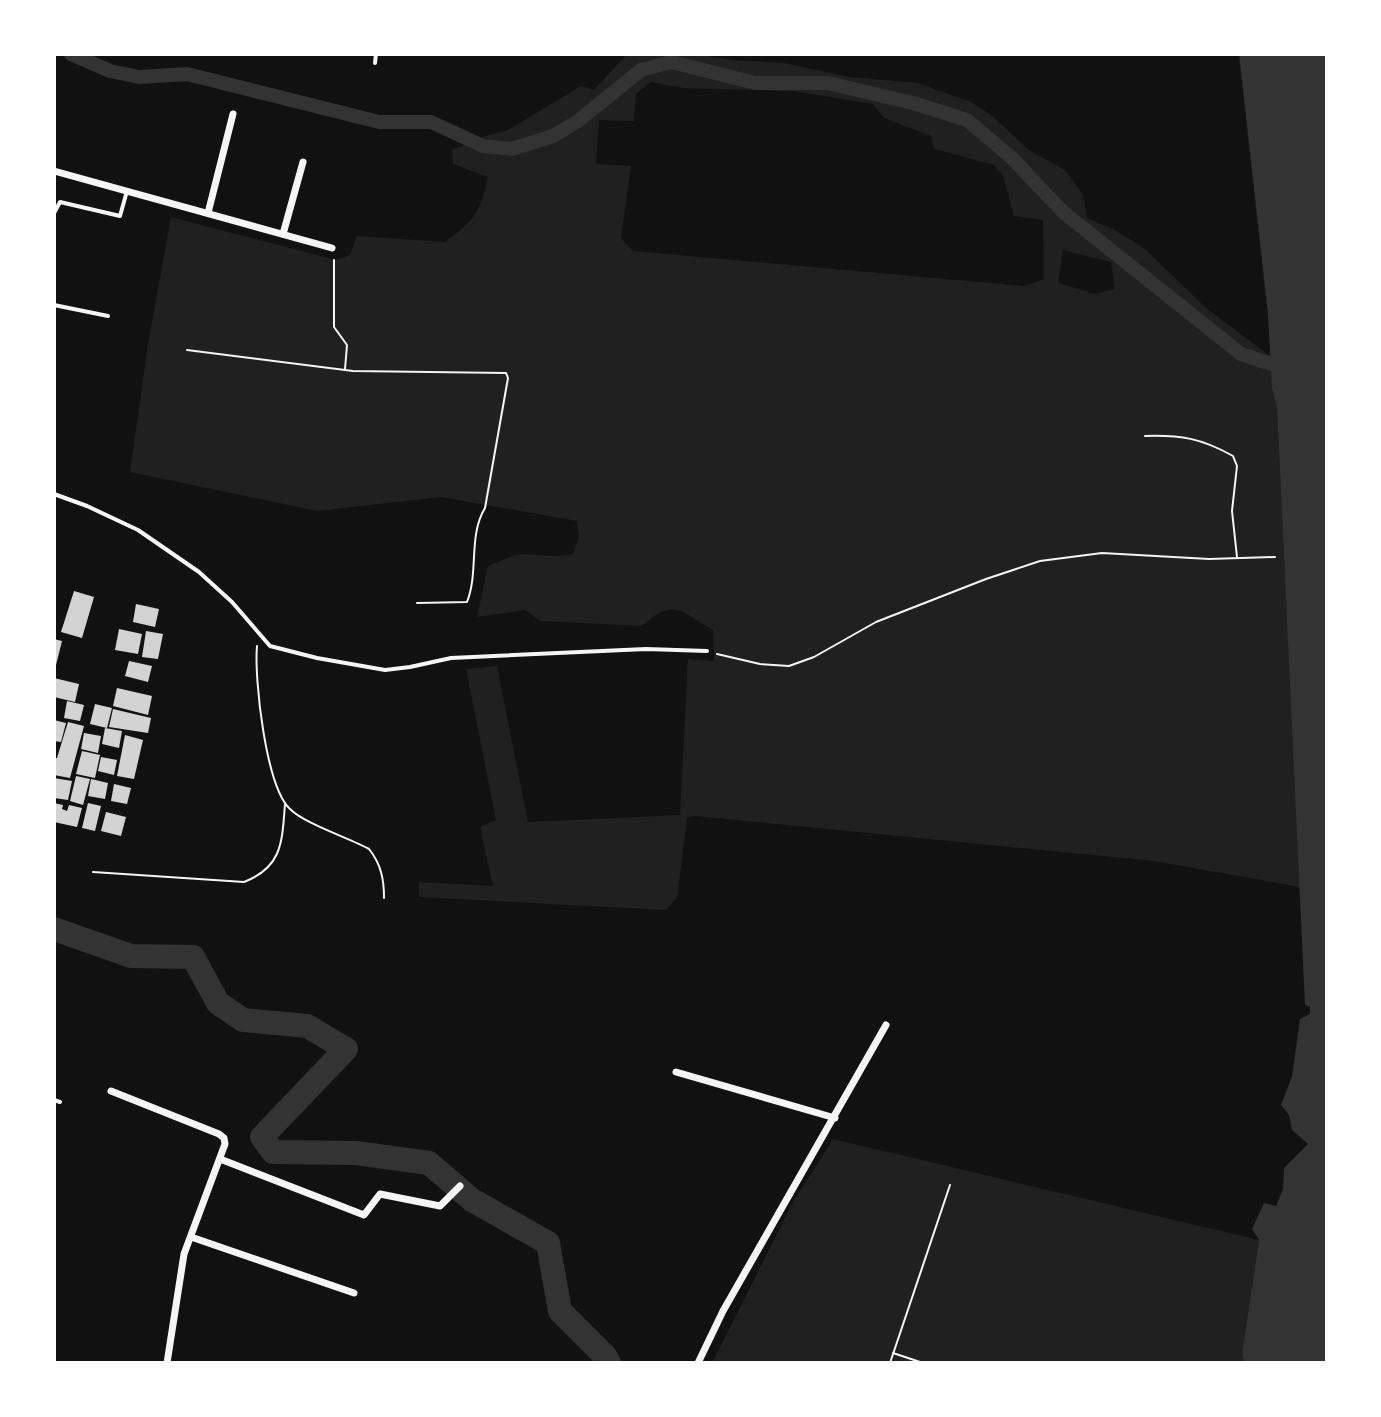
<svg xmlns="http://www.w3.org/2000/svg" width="1381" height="1417" font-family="Mulish,sans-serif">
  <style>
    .green { fill: #202020; fill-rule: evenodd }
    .water { fill: #333 }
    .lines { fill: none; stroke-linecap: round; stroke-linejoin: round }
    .canal { stroke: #333; stroke-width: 14 }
    .river { stroke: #333; stroke-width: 24 }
    .building { fill: #d3d3d3 }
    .path { stroke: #f5f5f5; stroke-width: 2 }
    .service { stroke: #f5f5f5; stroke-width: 4 }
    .minor { stroke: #f5f5f5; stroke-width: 7 }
  </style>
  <rect width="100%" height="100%" fill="#111"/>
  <g class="green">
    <path d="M627,54h70l34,6 53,3 65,14 69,6 53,19 20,13 39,36 35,19 18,25 4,23 26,11 31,19 62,60 64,48 2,33 5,19 23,479 -146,-26 -459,-45 -8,2 -10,80 -11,12 -247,-13v-15l74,4 -13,-59 16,-7 -30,-151 31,-3 31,156 152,-7 8,-156 26,2 -1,-31c-33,-19 -39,-33 -71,-4l-102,-5 -15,-11 -48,7 11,-51 30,-12 38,2 17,-2 6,-17 -2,-16 -136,-24 -124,14 -187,-39 18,-128 23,-127 165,43 14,-5 7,-19 88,6c30,-22 35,-29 43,-65l-35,-13 -1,-14 34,-14 22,-6 73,-44 13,4zM651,82l32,6 109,3 81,13 11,14 47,18 3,13 60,16 9,11 11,40 29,4 1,59 -19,7 -392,-35 -12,-13 10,-72 -35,-2 3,-44 35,1 2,-27zM1063,250l48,12 4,27 -20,5 -37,-11z"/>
    <polygon points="833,1139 1259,1240 1242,1354 1245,1363 712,1363 792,1204"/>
  </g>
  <polygon class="water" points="1239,54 1327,54 1327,1363 1245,1363 1242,1354 1259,1240 1252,1229 1264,1203 1276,1206 1283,1189 1284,1168 1308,1144 1292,1130 1289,1115 1281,1105 1292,1076 1300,1019 1310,1014 1310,1007 1305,1005 1277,408 1272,389 1268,315"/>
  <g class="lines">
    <polyline class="canal" points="71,54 110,71 139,77 187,74 379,122 431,122 483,146 512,149 553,136 578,121 641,70 671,62 755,83 828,83 913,103 967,120 1012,158 1063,212 1241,354 1292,371 1327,372"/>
    <polyline class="river" points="54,929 131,956 193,957 218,1003 243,1020 307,1026 346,1049 262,1137 273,1152 356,1153 429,1163 472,1200 548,1243 560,1311 605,1356 609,1363"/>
  </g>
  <g class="building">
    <polygon points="74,591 94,597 82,638 61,632"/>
    <polygon points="136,604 159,609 155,627 133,622"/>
    <polygon points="119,629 142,634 138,654 115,650"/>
    <polygon points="146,631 163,634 158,659 142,657"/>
    <polygon points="54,639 62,641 55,669 54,669"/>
    <polygon points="129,661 152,666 148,682 125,676"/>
    <polygon points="54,678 79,684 75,702 54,697"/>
    <polygon points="117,688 152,696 148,715 113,706"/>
    <polygon points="67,701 84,705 80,721 64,718"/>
    <polygon points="95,704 112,708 107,728 90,724"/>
    <polygon points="113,709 151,718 148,733 109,727"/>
    <polygon points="54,720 66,723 61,742 54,741"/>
    <polygon points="68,722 84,726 70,778 54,775 54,759 57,758"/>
    <polygon points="105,728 122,731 119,748 102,744"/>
    <polygon points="84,733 101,736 98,753 81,749"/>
    <polygon points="125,735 143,740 134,779 117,776"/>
    <polygon points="82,751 100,755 95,778 76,774"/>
    <polygon points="101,757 117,760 114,775 98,771"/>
    <polygon points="76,776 90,779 83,805 70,801"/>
    <polygon points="54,778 72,781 68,800 54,798"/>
    <polygon points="91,779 108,783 105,799 88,796"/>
    <polygon points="114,784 131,788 127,804 111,801"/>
    <polygon points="54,803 63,805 62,809 67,811 69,805 82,808 77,827 54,822"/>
    <polygon points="88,803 101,806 95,831 82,828"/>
    <polygon points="106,812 126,817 121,836 101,831"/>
  </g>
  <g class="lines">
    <g class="path">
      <polyline points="334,260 334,327 347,345 345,369"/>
      <path d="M187,350l166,21 153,2 2,5 -23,130c-17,28 -6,64 -18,94l-50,1"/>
      <path d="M1145,436c36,-1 56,2 88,20l4,10 -5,45 5,46"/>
      <path d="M257,646c-3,33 9,141 33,163 15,15 59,29 79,40 12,15 15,30 15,49"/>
      <polyline points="717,654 760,664 789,666 814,657 876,622 986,579 1040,561 1102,553 1209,559 1275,557"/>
      <path d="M93,872l151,10c39,-15 38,-41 41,-78"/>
      <polyline points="893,1353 923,1363"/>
      <polyline points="890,1363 950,1185"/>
    </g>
    <g class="service">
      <polyline points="375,63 376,54"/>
      <polyline points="54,213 60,202 120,216 127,191"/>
      <polyline points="54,305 108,316"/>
      <polyline points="54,494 87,506 138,530 199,572 232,602 270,646 317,658 385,670 410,667 451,658 646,649 707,651"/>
      <polyline points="54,1100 60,1102"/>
    </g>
    <g class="minor">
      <polyline points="54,171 332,248"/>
      <polyline points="208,213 233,114"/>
      <polyline points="283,234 303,162"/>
      <polyline points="676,1072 835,1118"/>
      <polyline points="111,1091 219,1134 224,1138 225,1144 184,1254 167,1363"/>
      <polyline points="220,1159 364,1215 380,1194 440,1206 460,1186"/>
      <polyline points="191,1237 354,1293"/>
      <polyline points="698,1363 723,1311 886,1025"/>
    </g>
  </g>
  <rect width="1381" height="1417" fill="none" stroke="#ffffff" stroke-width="112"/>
</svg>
